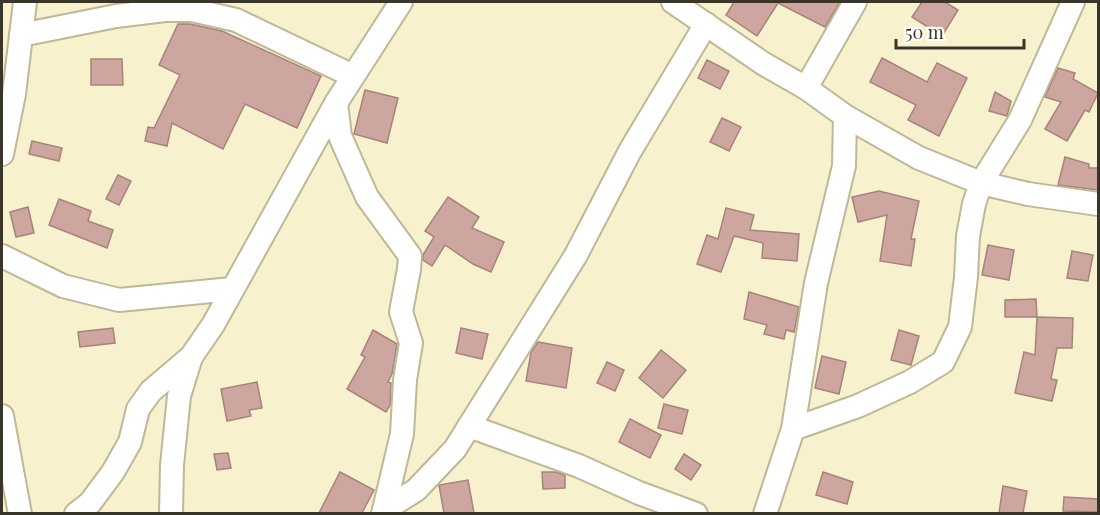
<svg xmlns="http://www.w3.org/2000/svg" width="1100" height="515" font-family="'Playfair Display',serif">
  <style>
    .building { fill: #cda79f; stroke: #a7837b; stroke-width: 1.5 }
    .lines { fill: none; stroke-linecap: round; stroke-linejoin: round }
    .minor-casing { stroke: #beb896; stroke-width: 26 }
    .minor { stroke: #fff; stroke-width: 22 }
  </style>
  <rect width="100%" height="100%" fill="#f8f1ce"/>
  <g class="building">
    <polygon points="734,2 840,2 825,27 778,3 757,36 726,15"/>
    <polygon points="922,2 945,2 958,10 942,36 912,17"/>
    <polygon points="178,24 190,24 222,31 321,76 297,128 245,104 223,149 172,123 167,146 145,141 148,127 154,128 180,75 159,65"/>
    <polygon points="882,58 927,82 937,63 967,78 939,136 908,120 916,105 870,82"/>
    <polygon points="91,59 122,59 123,85 91,85"/>
    <polygon points="707,60 729,71 720,89 698,78"/>
    <polygon points="1058,68 1075,73 1073,79 1098,93 1089,112 1085,110 1067,141 1045,129 1061,102 1045,97"/>
    <polygon points="365,90 398,98 387,143 354,134"/>
    <polygon points="995,92 1011,101 1007,116 989,111"/>
    <polygon points="722,118 741,127 729,151 710,142"/>
    <polygon points="32,141 62,148 59,161 29,154"/>
    <polygon points="1065,157 1089,164 1089,168 1098,168 1098,190 1058,185"/>
    <polygon points="118,175 131,181 119,205 106,199"/>
    <polygon points="879,191 919,201 911,239 915,239 911,266 880,261 887,215 858,222 852,197"/>
    <polygon points="448,197 479,217 472,228 504,242 491,272 473,264 445,245 432,266 423,260 423,255 434,237 425,231"/>
    <polygon points="59,199 91,211 88,221 113,230 107,248 49,225"/>
    <polygon points="28,207 34,233 16,237 10,212"/>
    <polygon points="726,208 754,215 750,230 799,234 797,261 762,258 763,243 734,236 721,272 697,264 707,235 718,239"/>
    <polygon points="988,245 1014,250 1009,280 982,275"/>
    <polygon points="1072,251 1093,255 1088,281 1067,278"/>
    <polygon points="749,292 799,307 794,332 786,330 784,339 764,334 767,325 744,319"/>
    <polygon points="1036,299 1037,317 1005,317 1005,300"/>
    <polygon points="1037,317 1073,318 1072,348 1057,348 1051,379 1057,380 1052,401 1015,393 1024,352 1035,355"/>
    <polygon points="113,328 115,343 80,347 78,332"/>
    <polygon points="461,328 488,334 482,359 456,353"/>
    <polygon points="373,330 397,344 392,374 388,382 391,383 390,405 386,412 347,389 365,357 361,355"/>
    <polygon points="899,330 919,336 911,365 891,360"/>
    <polygon points="538,342 572,348 566,388 526,381 531,352"/>
    <polygon points="661,350 686,370 663,398 639,378"/>
    <polygon points="822,356 846,362 839,394 815,388"/>
    <polygon points="607,362 624,370 615,391 597,383"/>
    <polygon points="257,382 262,408 249,410 251,416 227,421 221,389"/>
    <polygon points="664,404 688,410 682,434 658,428"/>
    <polygon points="630,419 661,435 650,458 619,442"/>
    <polygon points="228,453 231,468 217,470 214,454"/>
    <polygon points="684,454 701,465 691,480 675,469"/>
    <polygon points="340,472 374,490 362,513 319,513"/>
    <polygon points="542,472 556,472 565,475 565,488 543,489"/>
    <polygon points="823,472 853,482 847,504 816,495"/>
    <polygon points="468,480 474,513 444,513 439,485"/>
    <polygon points="1003,486 1027,491 1023,513 999,513"/>
    <polygon points="1064,497 1098,499 1098,512 1063,511"/>
  </g>
  <g class="lines">
    <g class="minor-casing">
      <g id="minor">
        <polyline points="673,2 764,64 806,88 845,116 919,158 981,183 1028,194 1098,204"/>
        <polyline points="21,35 116,16 165,10 192,10 236,20 353,76"/>
        <polyline points="806,88 855,2"/>
        <polyline points="336,103 340,136 367,197 410,256 409,269 401,312 411,343 405,380 402,434 383,514"/>
        <polyline points="2,154 14,94 25,2"/>
        <polyline points="2,256 63,286 119,300 232,289"/>
        <polyline points="2,416 20,514"/>
        <polyline points="469,426 579,466 639,493 696,514"/>
        <polyline points="793,429 858,406 910,382 943,362 960,327 966,277 968,236 974,204 981,183 1020,120 1073,2"/>
        <polyline points="384,510 416,490 455,449 576,255 630,151 706,24"/>
        <polyline points="76,514 90,503 113,472 130,442 138,409 151,391 191,357 213,325 336,103 401,2"/>
        <polyline points="171,514 172,465 179,396 191,357"/>
        <polyline points="765,514 793,429 816,283 844,166 845,116"/>
      </g>
    </g>
    <use href="#minor" class="minor"/>
  </g>
  <rect width="1100" height="515" fill="none" stroke="#393629" stroke-width="6"/>
  <path d="M896 39v9h128v-9" fill="none" stroke="#393629" stroke-width="3"/>
  <text x="905" y="39" font-size="18" fill="#393629" stroke="#fffdf6" stroke-width="4.5" paint-order="stroke">50 m</text>
</svg>
